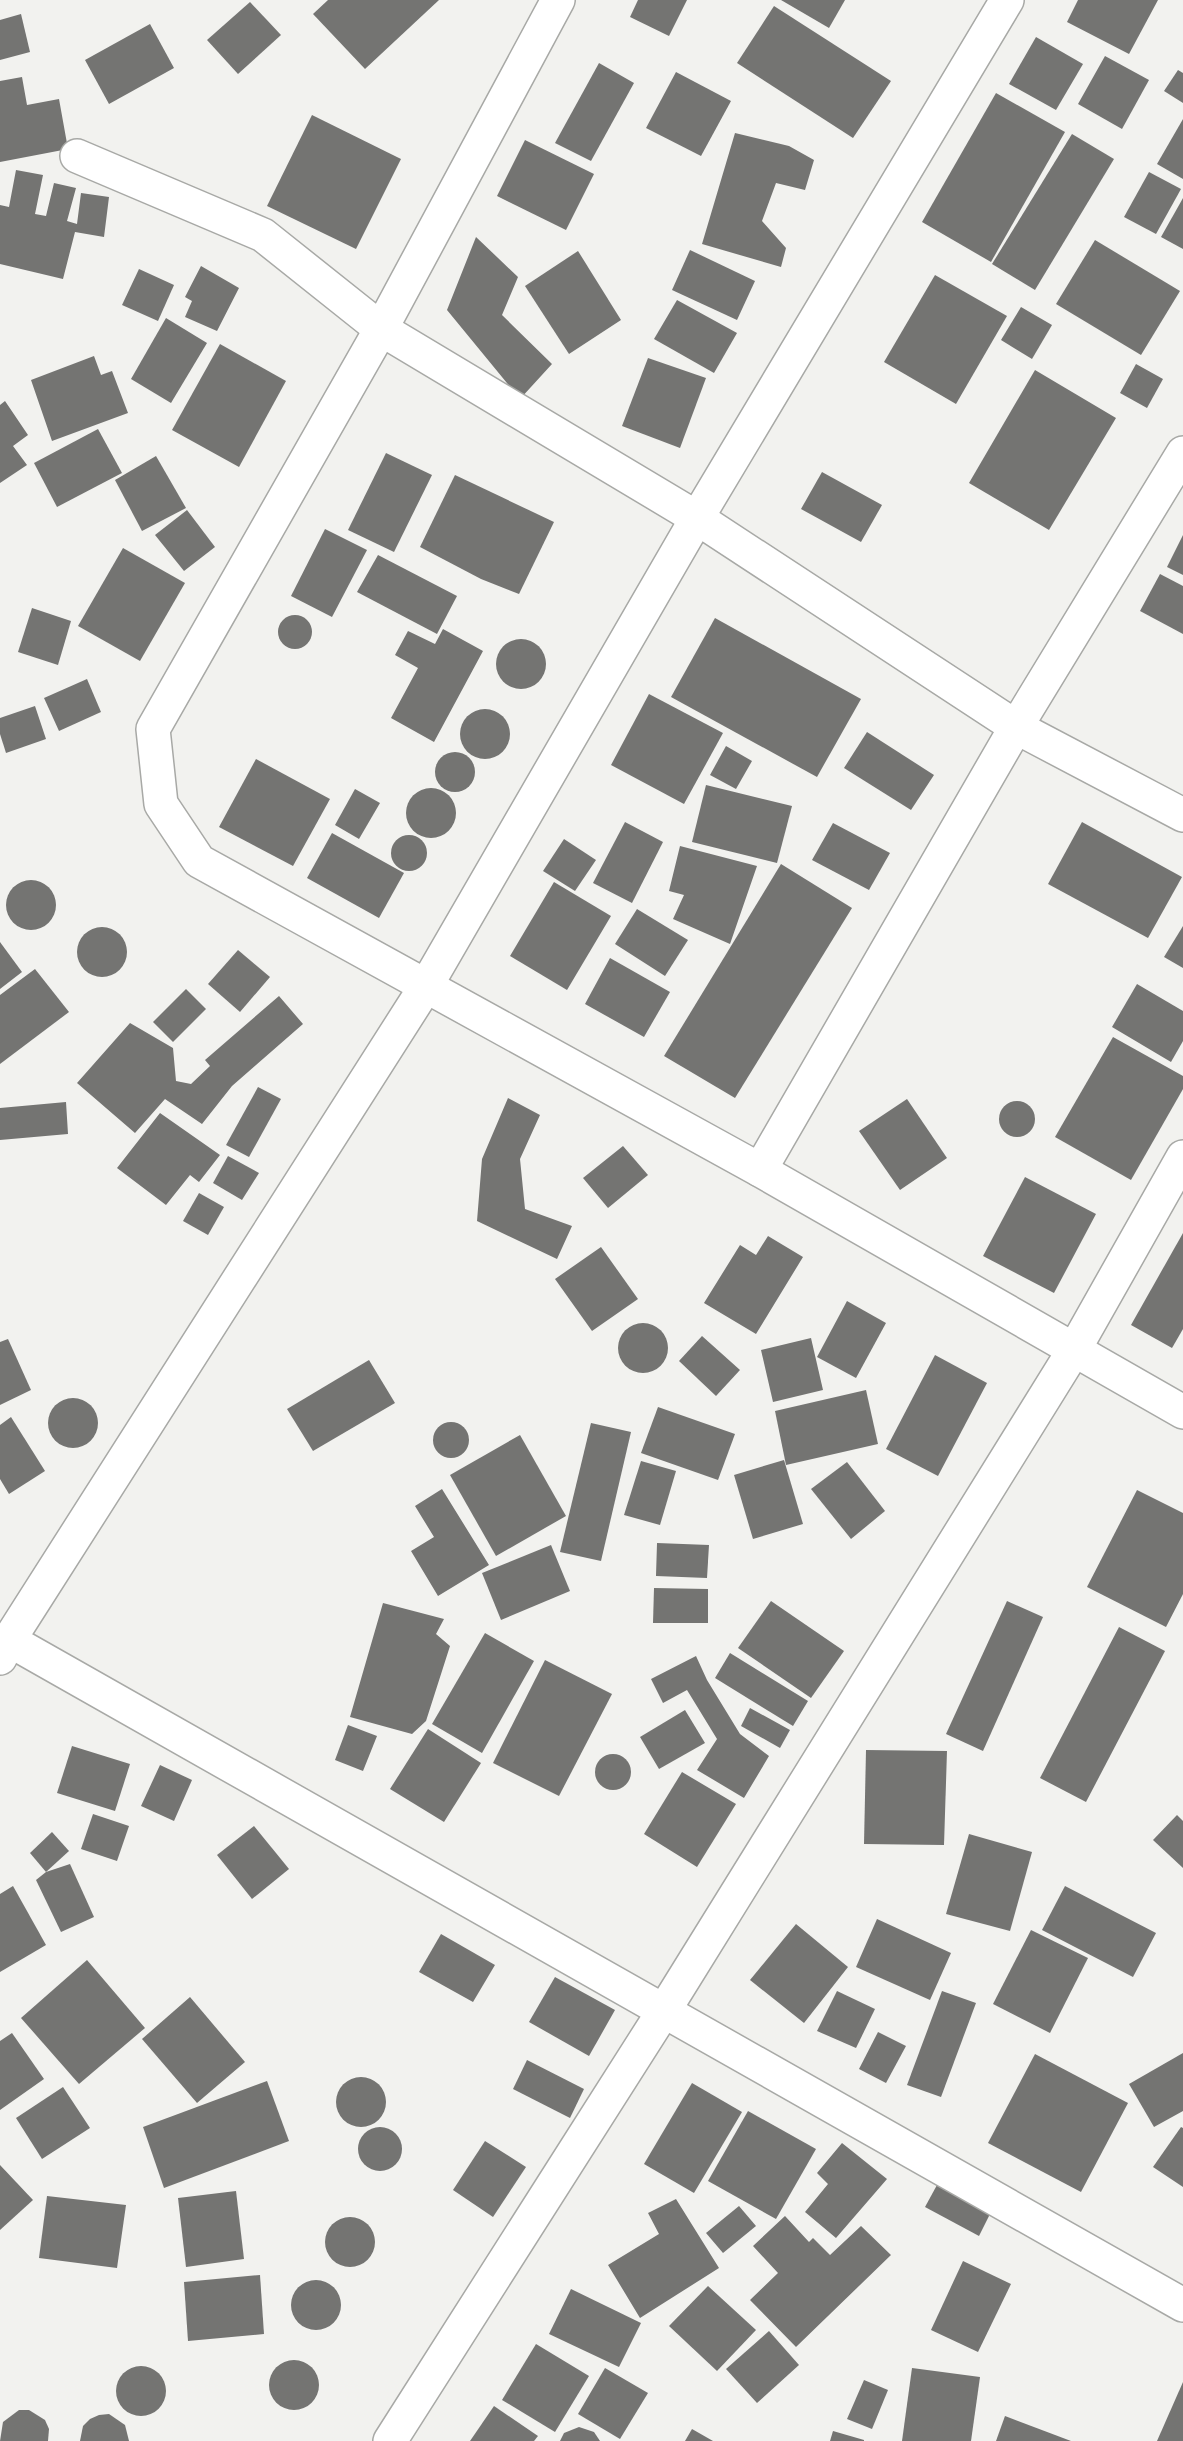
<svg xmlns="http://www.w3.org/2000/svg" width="1183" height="2441" font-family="Barlow,sans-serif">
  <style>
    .building { fill: #747472 }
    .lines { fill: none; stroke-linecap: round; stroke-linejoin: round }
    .minor-casing { stroke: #a8a9a6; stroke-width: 36 }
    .minor { stroke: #fff; stroke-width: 33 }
  </style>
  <rect width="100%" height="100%" fill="#f2f2ef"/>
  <g class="building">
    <polygon points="328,0 439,0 365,69 313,14"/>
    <polygon points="638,0 687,0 669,36 630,17"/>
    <polygon points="781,0 845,0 829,28"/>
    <polygon points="1078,0 1158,0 1129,54 1067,22"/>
    <polygon points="250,2 281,35 238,74 207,40"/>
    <polygon points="774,6 891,81 853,138 737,63"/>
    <polygon points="21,14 30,52 0,60 0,20"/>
    <polygon points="150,24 174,68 109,104 85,60"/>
    <polygon points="1036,37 1083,64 1056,110 1009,84"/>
    <polygon points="1105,56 1149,80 1122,129 1078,104"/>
    <polygon points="599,63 634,83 591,161 555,143"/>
    <polygon points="1178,70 1183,73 1183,103 1164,91"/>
    <polygon points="676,72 731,101 701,156 646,128"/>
    <polygon points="22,77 27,105 59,99 68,149 0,162 0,81"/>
    <polygon points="996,93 1065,132 991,262 922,222"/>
    <polygon points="312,115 401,159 356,249 267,206"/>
    <polygon points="1183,119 1183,179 1157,164"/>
    <polygon points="735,133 789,146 814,160 805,190 776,183 762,221 786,248 781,267 702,244"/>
    <polygon points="1072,134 1114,159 1035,290 992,264"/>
    <polygon points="525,140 594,174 566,230 497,196"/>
    <polygon points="16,170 43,175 35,214 46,216 54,183 76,188 67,221 77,224 81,193 109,197 104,237 75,232 63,279 0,264 0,205 9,207"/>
    <polygon points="1149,172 1181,189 1156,234 1124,217"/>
    <polygon points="1183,198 1183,249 1161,237"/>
    <polygon points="476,237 518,277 502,315 552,364 520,399 447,310"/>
    <polygon points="1095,240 1180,291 1141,355 1056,304"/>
    <polygon points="690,250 755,281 737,320 672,290"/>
    <polygon points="578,251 621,320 569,354 525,286"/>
    <polygon points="201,266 239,288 217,331 185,317 192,301 185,297"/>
    <polygon points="139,269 174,285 158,321 122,305"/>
    <polygon points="935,275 1007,316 956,404 884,362"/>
    <polygon points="677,300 737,333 714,373 654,339"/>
    <polygon points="1021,307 1052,325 1032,359 1001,340"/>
    <polygon points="166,318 207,343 171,403 131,379"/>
    <polygon points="220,344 286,381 239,467 172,430"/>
    <polygon points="94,356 101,375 112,371 128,413 52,441 31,380"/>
    <polygon points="648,358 706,378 680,448 622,426"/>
    <polygon points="1136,364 1163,379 1147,408 1120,393"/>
    <polygon points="1035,370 1116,418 1049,530 969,483"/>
    <polygon points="5,401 28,435 13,446 27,465 0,483 0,405"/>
    <polygon points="98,429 122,473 57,507 34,463"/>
    <polygon points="386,453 432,475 394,552 348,530"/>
    <polygon points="156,456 186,508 142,531 115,480"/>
    <polygon points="822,472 882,505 861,542 801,509"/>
    <polygon points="455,475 554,522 519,594 481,579 420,547"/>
    <polygon points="187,510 215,547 184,571 155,535"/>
    <polygon points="325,529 367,550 332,617 291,596"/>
    <polygon points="1183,535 1183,575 1167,567"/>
    <polygon points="123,548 185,583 140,661 78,626"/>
    <polygon points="378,555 457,596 437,634 357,592"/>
    <polygon points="1160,574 1183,586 1183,634 1140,611"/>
    <polygon points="32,608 71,621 58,665 18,652"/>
    <circle cx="295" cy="632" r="17"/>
    <polygon points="715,618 861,699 817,777 671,697"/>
    <polygon points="443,629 483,651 434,742 391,718 418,668 395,655 408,631 435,644"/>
    <circle cx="521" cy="664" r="25"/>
    <polygon points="87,679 101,712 59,731 44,698"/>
    <polygon points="649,694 723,733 684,804 611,765"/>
    <polygon points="35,706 46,739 6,753 0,734 0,718"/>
    <circle cx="485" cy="734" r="25"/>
    <polygon points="867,732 934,775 911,810 844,768"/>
    <polygon points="726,746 752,761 736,789 710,775"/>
    <circle cx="455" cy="772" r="20"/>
    <polygon points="256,759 330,799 293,866 219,827"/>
    <polygon points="706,785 792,806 777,863 692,842"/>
    <circle cx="431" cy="813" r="25"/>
    <polygon points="355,789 380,803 359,839 335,825"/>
    <polygon points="625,822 663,842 632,903 593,883"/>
    <polygon points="1082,822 1182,877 1148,938 1048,884"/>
    <polygon points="833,823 890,853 869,890 812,860"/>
    <polygon points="332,833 404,873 379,918 307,878"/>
    <circle cx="409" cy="853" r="18"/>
    <polygon points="564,839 596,860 575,891 543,871"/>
    <polygon points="680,846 757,866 730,944 673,919 684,895 669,891"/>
    <polygon points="781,864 852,908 735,1098 664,1056"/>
    <circle cx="31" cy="905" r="25"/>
    <polygon points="554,882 611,916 567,990 510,956"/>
    <polygon points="637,909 688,940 665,976 615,944"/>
    <polygon points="1183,926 1183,968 1164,957"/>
    <circle cx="102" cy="952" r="25"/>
    <polygon points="0,942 22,972 0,989"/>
    <polygon points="238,950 270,977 240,1012 208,984"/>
    <polygon points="610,958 670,992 644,1037 585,1004"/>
    <polygon points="35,969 69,1012 0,1064 0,995"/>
    <polygon points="1137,984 1183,1011 1183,1041 1171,1062 1112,1027"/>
    <polygon points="186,989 206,1009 173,1042 153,1022"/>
    <polygon points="279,996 303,1024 232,1086 202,1124 165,1099 135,1133 77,1083 130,1023 173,1048 176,1081 191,1084 210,1066 205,1060"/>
    <polygon points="1113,1037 1183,1076 1183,1089 1131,1180 1055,1137"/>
    <polygon points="258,1087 281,1099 249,1157 226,1145"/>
    <polygon points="508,1098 540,1115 520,1159 525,1209 572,1226 557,1259 477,1221 482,1159"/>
    <polygon points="907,1099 947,1158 900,1190 859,1131"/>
    <circle cx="1017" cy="1119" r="18"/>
    <polygon points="66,1102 68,1134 0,1140 0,1108"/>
    <polygon points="160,1113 220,1155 199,1182 190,1175 166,1205 117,1168"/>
    <polygon points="623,1146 648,1175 608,1208 583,1178"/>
    <polygon points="228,1156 259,1173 242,1200 213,1183"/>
    <polygon points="1025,1177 1096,1214 1054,1293 983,1256"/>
    <polygon points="199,1193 224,1207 208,1235 183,1221"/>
    <polygon points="1183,1233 1183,1329 1172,1348 1131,1325"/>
    <polygon points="768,1236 803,1257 756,1334 704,1303 740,1245 756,1255"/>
    <polygon points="601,1247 638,1299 592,1331 555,1279"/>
    <polygon points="847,1301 886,1323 856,1378 817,1357"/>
    <circle cx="643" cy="1348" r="25"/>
    <polygon points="702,1336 740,1370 716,1396 679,1361"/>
    <polygon points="811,1338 823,1390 773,1402 761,1350"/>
    <polygon points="8,1339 31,1390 0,1405 0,1342"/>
    <polygon points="935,1355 987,1383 938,1476 886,1449"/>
    <polygon points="369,1360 395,1403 313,1451 287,1409"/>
    <polygon points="866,1390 878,1444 786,1465 775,1411"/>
    <circle cx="73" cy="1423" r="25"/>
    <polygon points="658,1407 735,1434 718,1480 641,1453"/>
    <polygon points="11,1417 45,1471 9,1494 0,1479 0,1425"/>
    <circle cx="451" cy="1440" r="18"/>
    <polygon points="591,1423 631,1432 601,1561 560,1552"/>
    <polygon points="520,1435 566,1516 496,1556 450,1475"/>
    <polygon points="784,1460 803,1524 753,1539 734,1475"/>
    <polygon points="641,1461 676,1471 660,1525 624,1515"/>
    <polygon points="847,1462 885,1511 851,1539 811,1489"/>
    <polygon points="442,1489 489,1565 438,1596 411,1551 434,1537 415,1506"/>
    <polygon points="1137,1490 1183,1513 1183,1594 1166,1627 1087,1587"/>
    <polygon points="657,1543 709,1545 707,1578 656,1576"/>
    <polygon points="551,1545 570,1591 501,1620 482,1573"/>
    <polygon points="654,1588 708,1589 708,1623 653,1623"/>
    <polygon points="771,1601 844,1651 811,1698 738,1648"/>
    <polygon points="1007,1601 1043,1617 983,1751 946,1734"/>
    <polygon points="383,1603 444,1619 436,1634 450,1646 426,1721 412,1734 350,1717"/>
    <polygon points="1119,1627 1165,1651 1086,1802 1040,1778"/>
    <polygon points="485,1633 534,1661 482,1753 432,1724"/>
    <polygon points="730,1653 808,1701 793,1726 715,1678"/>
    <polygon points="696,1656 707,1680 740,1734 769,1756 744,1798 697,1770 717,1739 687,1690 663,1703 651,1679"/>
    <polygon points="545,1660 612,1694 559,1796 493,1763"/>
    <polygon points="750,1708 790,1730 780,1748 741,1726"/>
    <polygon points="685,1710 705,1743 659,1769 640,1737"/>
    <polygon points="348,1725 377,1736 363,1771 335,1760"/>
    <polygon points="428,1729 481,1763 444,1822 390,1789"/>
    <polygon points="72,1746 130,1764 115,1811 57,1793"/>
    <polygon points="866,1750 947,1751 944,1845 864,1844"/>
    <circle cx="613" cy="1772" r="18"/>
    <polygon points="160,1765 192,1780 174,1821 141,1806"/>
    <polygon points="682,1772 736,1804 697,1867 644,1834"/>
    <polygon points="93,1814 129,1826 117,1861 81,1849"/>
    <polygon points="1177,1815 1183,1821 1183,1868 1153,1840"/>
    <polygon points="254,1826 289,1869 252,1899 217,1855"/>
    <polygon points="52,1832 69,1851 46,1872 30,1853"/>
    <polygon points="969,1834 1032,1852 1010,1931 946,1914"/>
    <polygon points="70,1864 94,1917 61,1932 36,1880 46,1872"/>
    <polygon points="13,1886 46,1945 0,1972 0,1894"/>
    <polygon points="1065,1886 1156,1933 1133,1977 1042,1930"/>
    <polygon points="877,1919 951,1953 930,2000 856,1967"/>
    <polygon points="796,1924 848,1967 804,2023 750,1980"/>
    <polygon points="1031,1930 1088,1958 1050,2033 993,2004"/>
    <polygon points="441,1934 495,1965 473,2002 419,1972"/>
    <polygon points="87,1960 145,2028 79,2084 21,2018"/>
    <polygon points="555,1977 615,2010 589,2056 529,2022"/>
    <polygon points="837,1991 875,2009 856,2048 817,2031"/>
    <polygon points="942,1991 976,2003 941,2097 907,2085"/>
    <polygon points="190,1997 245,2062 197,2103 142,2039"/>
    <polygon points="878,2032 906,2046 886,2083 859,2069"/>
    <polygon points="12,2033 44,2079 0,2110 0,2041"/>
    <polygon points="1183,2053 1183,2111 1154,2127 1129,2084"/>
    <polygon points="1035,2054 1128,2103 1081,2192 988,2143"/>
    <polygon points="527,2060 584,2089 570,2118 513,2089"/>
    <circle cx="361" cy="2102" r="25"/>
    <polygon points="267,2081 289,2141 164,2188 143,2127"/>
    <polygon points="692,2083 742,2112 694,2193 644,2164"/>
    <polygon points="63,2087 90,2128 42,2159 16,2118"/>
    <polygon points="748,2111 816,2149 776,2219 708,2181"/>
    <circle cx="380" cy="2149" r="22"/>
    <polygon points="1181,2127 1183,2128 1183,2187 1153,2167"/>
    <polygon points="485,2141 526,2167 493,2217 453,2190"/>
    <polygon points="842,2143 887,2179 836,2238 805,2212 828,2184 817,2173"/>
    <polygon points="0,2165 33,2200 0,2230"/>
    <polygon points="943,2174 996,2202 979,2236 925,2207"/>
    <polygon points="236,2191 244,2259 186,2267 178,2198"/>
    <polygon points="47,2196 126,2205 117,2268 39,2258"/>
    <polygon points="676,2199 719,2268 640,2318 608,2265 659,2234 648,2213"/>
    <polygon points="739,2206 756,2226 723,2253 706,2233"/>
    <polygon points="785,2216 809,2242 813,2238 830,2255 861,2226 891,2255 796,2347 750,2300 778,2273 753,2246"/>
    <circle cx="350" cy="2242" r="25"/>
    <polygon points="963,2261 1011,2284 978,2352 931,2330"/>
    <polygon points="260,2275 264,2334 188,2341 184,2282"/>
    <circle cx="316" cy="2305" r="25"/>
    <polygon points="708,2286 756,2330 717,2371 669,2326"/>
    <polygon points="571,2289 641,2323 619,2367 549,2334"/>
    <polygon points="769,2331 799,2365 757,2403 726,2369"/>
    <polygon points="536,2344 589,2376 555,2432 502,2400"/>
    <circle cx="294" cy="2385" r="25"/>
    <circle cx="141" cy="2391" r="25"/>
    <polygon points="605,2368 648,2393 620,2439 578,2414"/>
    <polygon points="912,2368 980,2377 971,2441 902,2441"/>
    <polygon points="864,2380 888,2390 872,2429 847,2419"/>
    <polygon points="1183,2382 1183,2441 1157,2441"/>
    <polygon points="494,2406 538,2436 534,2441 470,2441"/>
    <polygon points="19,2410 29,2410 45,2420 49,2429 48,2441 0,2441 3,2422"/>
    <polygon points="109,2414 125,2425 129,2441 80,2441 83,2426 90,2419 99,2415"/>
    <polygon points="1005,2416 1071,2441 996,2441"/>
    <polygon points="579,2427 594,2432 600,2441 560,2441 564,2433"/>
    <polygon points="692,2429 713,2441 685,2441"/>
    <polygon points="833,2431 864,2440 864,2441 830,2441"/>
  </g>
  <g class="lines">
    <g class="minor-casing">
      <g id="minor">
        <polyline points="558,0 381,329 153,729 161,804 199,861 760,1170 1183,1412"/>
        <polyline points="77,156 263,235 381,329 697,518 1016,727 1183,815"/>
        <polyline points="760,1170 1016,727 1183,453"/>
        <polyline points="9,1640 1183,2305"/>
        <polyline points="0,1658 9,1640 426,986 697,518 1007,0"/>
        <polyline points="390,2441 665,2009 1074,1350 1183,1157"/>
      </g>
    </g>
    <use href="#minor" class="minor"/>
  </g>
</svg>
